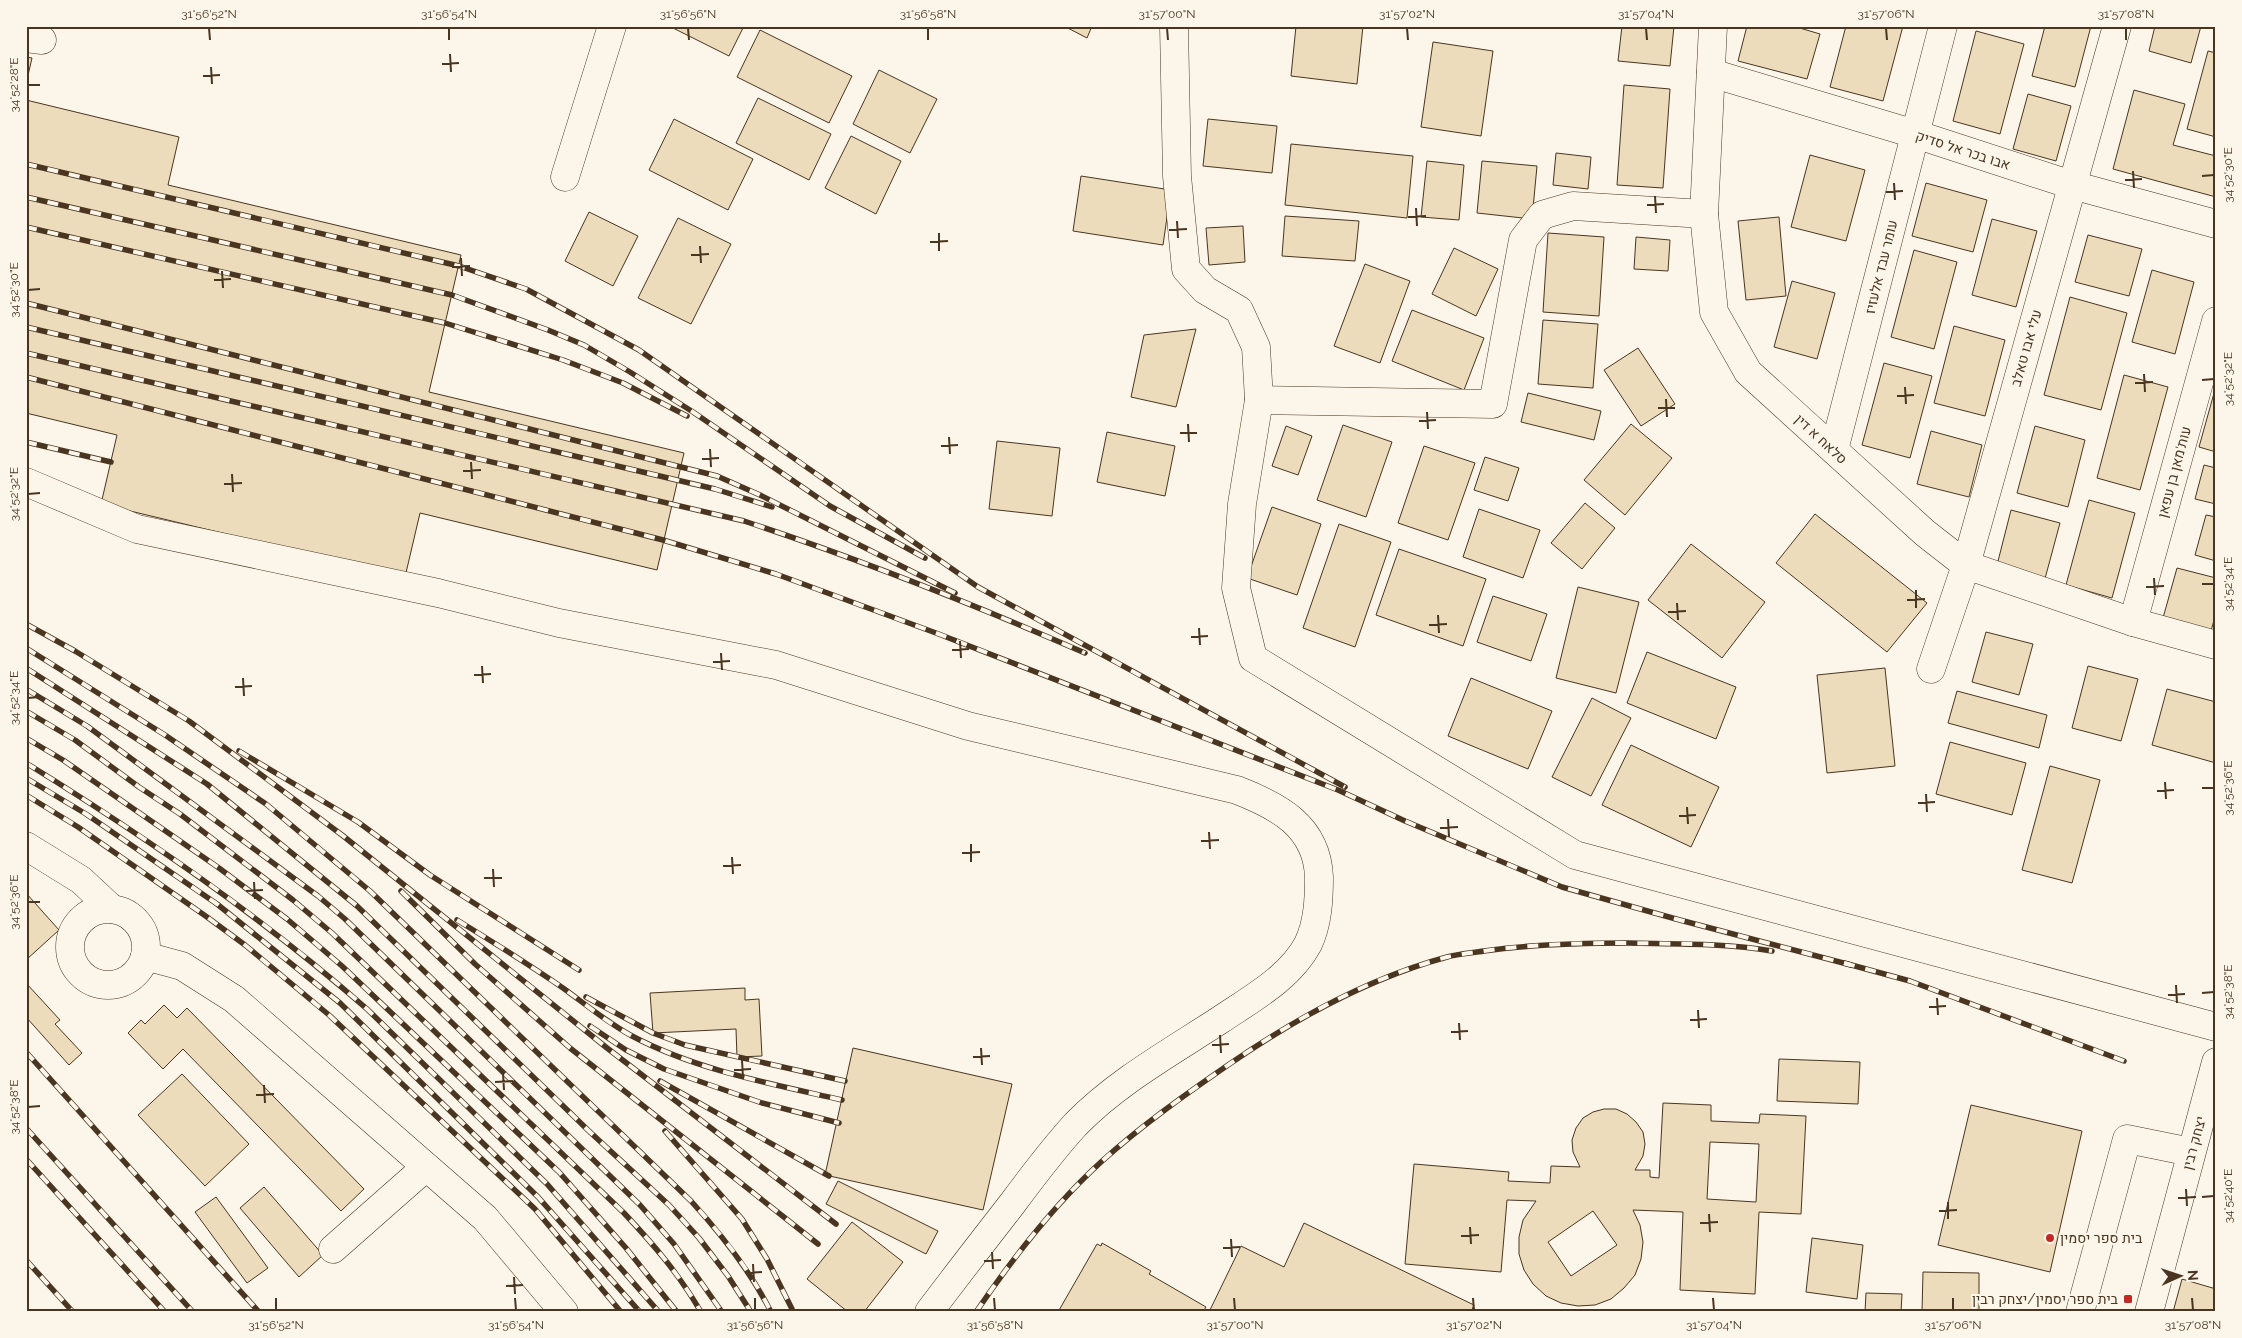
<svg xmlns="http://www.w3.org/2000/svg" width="2242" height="1338" font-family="Raleway,Heebo,sans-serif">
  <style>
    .building { fill: #ecdcbc; stroke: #4a3520; fill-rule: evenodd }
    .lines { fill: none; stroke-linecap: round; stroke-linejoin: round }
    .minor-casing { stroke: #4a3520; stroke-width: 29 }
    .minor { stroke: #fbf6e9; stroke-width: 28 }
    .rail-casing { stroke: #4a3520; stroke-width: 5.5 }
    .rail { stroke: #fbf6e9; stroke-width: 4; stroke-dasharray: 11; stroke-linecap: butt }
    .ticks { fill: none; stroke: #4a3520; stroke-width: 2 }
    .poi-dot { fill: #c62828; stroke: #fbf6e9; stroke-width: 2 }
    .labels { text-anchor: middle; stroke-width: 4; stroke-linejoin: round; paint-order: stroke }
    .street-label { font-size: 14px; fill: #4a3520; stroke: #fbf6e9 }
    .poi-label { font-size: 14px; fill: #4a3520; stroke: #fbf6e9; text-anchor: start }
    .neatline { fill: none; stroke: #4a3520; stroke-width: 2 }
    .ticks-label { font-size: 12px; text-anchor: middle; fill: #4a3520 }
  </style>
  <rect width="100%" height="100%" fill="#fbf6e9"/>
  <g class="building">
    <polygon points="669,26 744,26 729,56"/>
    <polygon points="1064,26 1092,26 1087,38"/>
    <polygon points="1296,26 1363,26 1357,84 1291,76"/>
    <polygon points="1622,26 1674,26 1670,66 1618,61"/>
    <polygon points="1747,26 1793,26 1820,34 1807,79 1738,61"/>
    <polygon points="1846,26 1903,26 1883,101 1830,87"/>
    <polygon points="2045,26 2091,26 2075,87 2032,76"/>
    <polygon points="2155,26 2201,26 2191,63 2149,51"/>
    <polygon points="760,30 852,76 829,123 737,77"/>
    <polygon points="1976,31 2024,44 2000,134 1953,121"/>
    <polygon points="1433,42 1493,51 1481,136 1421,127"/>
    <polygon points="2208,51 2216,53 2216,137 2187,129"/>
    <polygon points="26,57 32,58 26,84"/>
    <polygon points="879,70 937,99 910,153 853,124"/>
    <polygon points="1624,85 1670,89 1663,188 1617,185"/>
    <polygon points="2134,90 2185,104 2173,145 2216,156 2216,197 2113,169"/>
    <polygon points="2028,94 2071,106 2056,161 2013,149"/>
    <polygon points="758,98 831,134 809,180 736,143"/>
    <polygon points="26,100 179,137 168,185 461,255 429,392 684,453 657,570 420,513 405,577 101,504 117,435 26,413"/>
    <polygon points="674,119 753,159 728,210 649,170"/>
    <polygon points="1208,119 1277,126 1272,173 1203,166"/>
    <polygon points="851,136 901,161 876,214 825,188"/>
    <polygon points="1291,144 1413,156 1407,218 1285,205"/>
    <polygon points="1556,153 1591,157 1588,189 1553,185"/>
    <polygon points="1810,155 1865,170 1846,241 1791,227"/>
    <polygon points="1427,161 1464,165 1459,220 1421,217"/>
    <polygon points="1482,161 1537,166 1532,219 1477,213"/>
    <polygon points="1081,176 1171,190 1163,245 1073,231"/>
    <polygon points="1926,183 1987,200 1973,252 1912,236"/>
    <polygon points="589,212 638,236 613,286 565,261"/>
    <polygon points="1285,216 1359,221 1355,261 1282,256"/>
    <polygon points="1779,217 1786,296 1746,300 1738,221"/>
    <polygon points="678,218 731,244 691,324 638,298"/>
    <polygon points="1992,219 2037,231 2016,307 1972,295"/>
    <polygon points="1243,226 1245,262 1209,265 1206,228"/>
    <polygon points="1548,233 1604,237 1599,316 1543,312"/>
    <polygon points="2088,235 2142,249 2129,296 2075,282"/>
    <polygon points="1636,237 1670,240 1668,271 1634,269"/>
    <polygon points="1454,248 1498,269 1476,316 1432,294"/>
    <polygon points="1914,250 1957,262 1934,349 1891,337"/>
    <polygon points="1365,264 1410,281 1380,363 1334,346"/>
    <polygon points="2152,270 2194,282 2175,354 2132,342"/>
    <polygon points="1792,281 1835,293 1817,359 1774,347"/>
    <polygon points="2070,297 2127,313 2101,410 2044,395"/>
    <polygon points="1412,310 1484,338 1464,390 1392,361"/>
    <polygon points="1543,320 1598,324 1593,388 1538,384"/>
    <polygon points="1954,326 2005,340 1985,416 1934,403"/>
    <polygon points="1196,329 1176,407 1131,397 1144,335"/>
    <polygon points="1638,348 1675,404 1641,426 1604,370"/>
    <polygon points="1884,363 1932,376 1910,458 1862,445"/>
    <polygon points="2124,375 2168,387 2140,490 2097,478"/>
    <polygon points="2216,386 2216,452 2199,447"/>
    <polygon points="1528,393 1601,411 1594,440 1521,422"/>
    <polygon points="1631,424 1672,458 1625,515 1584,480"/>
    <polygon points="1343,425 1392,442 1366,517 1317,500"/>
    <polygon points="1286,426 1312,436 1298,475 1272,466"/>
    <polygon points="2035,426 2085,440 2068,507 2017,493"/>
    <polygon points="1931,431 1982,445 1969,497 1917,484"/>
    <polygon points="1107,432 1175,446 1165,496 1097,482"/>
    <polygon points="997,441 1060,448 1052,516 989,509"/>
    <polygon points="1424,446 1475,463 1448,540 1398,523"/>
    <polygon points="1485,457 1519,468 1508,501 1474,490"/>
    <polygon points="2204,465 2216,468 2216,504 2195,499"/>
    <polygon points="2089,500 2135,513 2112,598 2066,585"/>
    <polygon points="1585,503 1615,528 1582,569 1551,543"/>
    <polygon points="1272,507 1321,524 1297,595 1247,578"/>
    <polygon points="1479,509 1540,530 1523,578 1463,557"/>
    <polygon points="2011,510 2060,523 2043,586 1995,573"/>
    <polygon points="1815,514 1927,603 1887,652 1776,563"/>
    <polygon points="2206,515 2216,517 2216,561 2195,555"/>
    <polygon points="1339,524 1391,542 1355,647 1303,628"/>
    <polygon points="1691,544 1765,602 1722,658 1648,600"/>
    <polygon points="1399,549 1486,579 1463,646 1376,615"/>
    <polygon points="2177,568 2216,578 2216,613 2211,631 2163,618"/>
    <polygon points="1578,587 1639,602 1616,693 1556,678"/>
    <polygon points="1493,596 1547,614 1531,661 1477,642"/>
    <polygon points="1986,632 2033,644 2019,695 1972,682"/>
    <polygon points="1647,652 1736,687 1716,739 1627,703"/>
    <polygon points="2088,666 2138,679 2121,741 2072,728"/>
    <polygon points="1885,668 1895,766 1827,773 1817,675"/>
    <polygon points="1471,678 1552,711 1528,769 1448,736"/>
    <polygon points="2167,689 2216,702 2216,763 2152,745"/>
    <polygon points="1957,691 2047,715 2039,748 1948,723"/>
    <polygon points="1592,698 1631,718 1591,796 1552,777"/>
    <polygon points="1950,742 2026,763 2012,815 1936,794"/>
    <polygon points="1631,745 1719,787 1691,847 1602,805"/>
    <polygon points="2050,766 2100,780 2072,883 2022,870"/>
    <polygon points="26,893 59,930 26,960"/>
    <polygon points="26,983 60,1020 55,1024 82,1053 69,1065 26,1017"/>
    <polygon points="745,988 745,1000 759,999 762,1056 737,1057 736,1029 653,1033 650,993"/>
    <polygon points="164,1005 177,1018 187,1008 364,1189 341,1211 183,1049 163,1069 128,1033 141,1020 145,1024"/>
    <polygon points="853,1048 1012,1084 983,1210 825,1175"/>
    <polygon points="1779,1059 1860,1062 1858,1104 1777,1101"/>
    <polygon points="182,1074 249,1144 205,1186 138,1115"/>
    <path d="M1663,1103l48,2v16l48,2 1,-9 46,2 -5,98 -42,-2 -4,82 -75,-4 3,-78 -50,-2 7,15 3,17 -2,17 -6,16 -11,13 -13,11 -16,6 -17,1 -17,-3 -15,-7 -13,-12 -9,-14 -5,-16v-17l4,-17 13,-19 -29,-1 -6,72 -96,-8 9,-100 95,8 -1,9 42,2 1,-17 29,1 -7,-15 -1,-12 4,-12 7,-10 10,-6 11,-3h12l11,5 9,8 7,10 2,12 -2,12 -8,14h15v7l9,1zM1710,1142l49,2 -3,58 -49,-3zM1593,1211l24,34 -46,31 -23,-34z"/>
    <polygon points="1971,1105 2082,1131 2050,1272 1938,1245"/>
    <polygon points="838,1181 938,1231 926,1254 826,1204"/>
    <polygon points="264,1187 323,1255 299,1277 240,1208"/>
    <polygon points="216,1197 268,1268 247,1283 195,1212"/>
    <polygon points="852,1222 903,1262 864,1312 848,1312 807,1279"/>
    <polygon points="1304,1223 1474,1305 1471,1312 1209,1312 1241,1246 1284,1267"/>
    <polygon points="1812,1238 1863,1245 1857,1299 1806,1292"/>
    <polygon points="1102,1243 1151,1271 1149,1274 1206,1307 1203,1312 1058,1312 1097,1244 1101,1246"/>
    <polygon points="1923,1272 1979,1273 1979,1312 1922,1312"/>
    <polygon points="2182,1279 2216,1289 2216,1312 2173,1312"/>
    <polygon points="1866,1293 1902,1294 1901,1312 1865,1312"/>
  </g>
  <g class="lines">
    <g class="minor-casing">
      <g id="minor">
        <polyline points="1174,26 1177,176 1186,269 1205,290 1239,310 1256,347 1259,400 1242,504 1236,588 1253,658 1575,855 2216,1027"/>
        <polyline points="1713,26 1704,214 1714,312 1748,372 1925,533 1966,565 2133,622 2216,645"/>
        <polyline points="26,38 42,40"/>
        <polyline points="1711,73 1915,134 2072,185 2216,224"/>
        <polyline points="565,177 612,26"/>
        <polyline points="1259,400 1493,404 1523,240 1542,215 1573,206 1704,214"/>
        <polyline points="1834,450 1943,26"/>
        <path d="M26,482l111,47 301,64 121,30 217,42 192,61 269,64c41,16 80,36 82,87 0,22 -1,46 -11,67 -18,34 -57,55 -88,76 -49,32 -103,62 -144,104 -23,25 -44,53 -64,80 -28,36 -56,72 -83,108"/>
        <polyline points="2133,622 2216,321"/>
        <polyline points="1931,669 1966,565 2117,26"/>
        <polyline points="26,846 81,880 112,909"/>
        <circle cx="108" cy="947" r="38"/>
        <polyline points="145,956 182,966 234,999 485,1218 564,1312"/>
        <polyline points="333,1249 426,1167"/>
        <polyline points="2080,1312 2127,1139 2191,1152"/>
        <polyline points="2149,1312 2216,1062"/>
      </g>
    </g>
    <use href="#minor" class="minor"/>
    <g class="rail-casing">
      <g id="rail">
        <polyline points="26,164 459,266 526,289 639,350 978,587 1345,787"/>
        <polyline points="26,197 452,295 548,330 584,345 630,372 693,412 830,506 925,558"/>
        <polyline points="26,227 445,323 563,360 623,383 687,416"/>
        <polyline points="26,303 717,476 760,495 955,593"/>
        <polyline points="26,327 715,489 772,507"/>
        <path d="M26,353l718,168c115,38 229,83 341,132"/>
        <polyline points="26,377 663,540 776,574 936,633 1338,790 1405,821 1562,887 1676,919 1851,965"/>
        <polyline points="26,442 111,462"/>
        <polyline points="26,624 75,651 189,721 342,835 607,1048 836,1224"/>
        <path d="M26,648l139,87 101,69 104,87 321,310c31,34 59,69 80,111"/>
        <polyline points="26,668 207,784 357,906 591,1133 669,1205 699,1238 728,1276 751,1312"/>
        <polyline points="26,689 87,726 318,896 345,919 640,1205 674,1244 722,1312"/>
        <path d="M26,711l49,29 64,47 41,27 113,86 39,33 292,280c30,32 55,61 77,99"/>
        <polyline points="26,738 63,760 219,868 287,919 342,966 559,1172 626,1248 677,1312"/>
        <polyline points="239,751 358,822 430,875 579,970"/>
        <path d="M26,763c120,74 235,153 341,246l180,175 112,128"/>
        <polyline points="26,778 86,814 217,904 340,1003 538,1197 640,1312"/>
        <polyline points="26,795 78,827 207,917 245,945 329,1015 535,1209 621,1312"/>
        <polyline points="401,891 475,964 570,1048 818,1244"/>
        <path d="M457,920c36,22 71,44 106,68 22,16 45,35 69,48 64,34 140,48 210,64"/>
        <polyline points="1844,963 1910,981 2124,1061"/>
        <polyline points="586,997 653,1033 685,1045 845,1081"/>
        <polyline points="590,1026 626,1050 664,1069 762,1103 839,1123"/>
        <polyline points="26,1052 259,1312"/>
        <polyline points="660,1081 829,1176"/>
        <polyline points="26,1128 193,1312"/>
        <polyline points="665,1131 742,1219 767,1259 792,1309"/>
        <polyline points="26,1159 165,1312"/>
        <polyline points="26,1260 73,1312"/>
        <path d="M976,1312c36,-53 78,-107 125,-150 41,-37 85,-68 130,-99 67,-46 138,-85 216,-106 12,-3 25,-4 37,-6 49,-7 96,-8 144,-8 49,1 97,0 144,8"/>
      </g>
    </g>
    <use href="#rail" class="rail"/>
  </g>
  <path class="ticks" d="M209,28l1,12M449,28v12M688,28l1,12M928,28v12M1167,28l1,12M1407,28l1,12M1646,28l1,12M1886,28l1,12M2126,28v12M450,54l1,18M442,64l17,-1M211,67l1,17M203,76l17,-1M28,85h12M2133,171l1,17M2202,176l12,-1M2125,180l17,-1M1894,183l1,17M1886,192l17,-1M1655,196l1,17M1647,205l17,-1M1416,208l1,18M1408,217l18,-1M1177,221l1,17M1169,230l18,-1M939,233v18M930,242l18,-1M700,246l1,17M691,255l18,-1M461,258l1,18M452,267l18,-1M222,271l1,17M214,280l17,-1M28,290l12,-1M2144,374l1,18M2202,380l12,-1M2135,383l18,-1M1905,387l1,17M1897,396l17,-1M1666,399l1,18M1658,408h17M1427,412l1,17M1419,421l17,-1M1188,424l1,18M1180,433h17M949,437l1,17M941,446l17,-1M710,449l1,18M702,459l17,-1M471,462l1,17M463,471l18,-1M232,474l1,18M224,484l18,-1M28,494l12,-1M2154,578l1,17M2202,584h12M2146,587l18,-1M1916,590v18M1907,600l18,-1M1677,603l1,17M1668,612l18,-1M1438,615l1,18M1429,625l18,-1M1199,628l1,17M1191,637l17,-1M960,641l1,17M952,650l17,-1M721,653l1,17M713,662l17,-1M482,666l1,17M474,675l17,-1M243,678l1,18M235,687l17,-1M28,698l12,-1M2165,782l1,17M2202,788h12M2157,791l17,-1M1926,794l1,18M1918,803l17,-1M1687,807l1,17M1679,816l17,-1M1448,819l1,18M1440,828l18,-1M1209,832l1,17M1201,841l18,-1M971,844v18M962,853l18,-1M732,857l1,17M723,866l18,-1M493,869l1,18M484,878h18M254,882l1,17M246,891l17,-1M28,902h12M2176,985l1,18M2202,993l12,-1M2168,995l17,-1M1937,998l1,17M1929,1007l17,-1M1698,1010l1,18M1690,1020l17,-1M1459,1023l1,17M1451,1032l17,-1M1220,1035l1,18M1212,1045l17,-1M981,1048l1,17M973,1057l17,-1M742,1060l1,18M734,1070l17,-1M503,1073l1,17M495,1082l18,-1M264,1085l1,18M256,1095l18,-1M28,1107l12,-1M2186,1189l1,17M2202,1197l12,-1M2178,1198l18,-1M1948,1202v17M1939,1211l18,-1M1709,1214l1,18M1700,1223l18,-1M1470,1227l1,17M1461,1236l18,-1M1231,1239l1,18M1223,1248l17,-1M992,1252l1,17M984,1261l17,-1M753,1264l1,18M745,1273l17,-1M514,1277l1,17M506,1286l17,-1M276,1298v12M515,1298l1,12M755,1298v12M994,1298l1,12M1234,1298l1,12M1473,1298l1,12M1713,1298l1,12M1953,1298v12M2192,1298l1,12"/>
  <g class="poi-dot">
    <circle cx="2050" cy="1238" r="5"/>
    <rect x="2123" y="1294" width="10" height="10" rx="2.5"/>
  </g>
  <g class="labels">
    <g class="street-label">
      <text transform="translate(1963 150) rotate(18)" y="5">אבו בכר אל סדיק</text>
      <text transform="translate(1881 267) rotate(-76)" y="5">עומר עבד אלעזיז</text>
      <text transform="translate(2026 348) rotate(-74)" y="5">עלי אבו טאלב</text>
      <text transform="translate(1821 439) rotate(43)" y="5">סלאח א דין</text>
      <text transform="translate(2174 472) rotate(-75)" y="5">עות'מאן בן עפאן</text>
      <text transform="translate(2194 1143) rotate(-75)" y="5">יצחק רבין</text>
    </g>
    <g class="poi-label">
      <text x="2060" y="1243">בית ספר יסמין</text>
      <text x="2118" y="1304" text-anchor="end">בית ספר יסמין/יצחק רבין</text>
    </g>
  </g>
  <rect width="2242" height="1338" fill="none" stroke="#fbf6e9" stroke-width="55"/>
  <g transform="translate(2180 1276) rotate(87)" stroke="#fbf6e9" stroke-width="4" paint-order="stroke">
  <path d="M0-4L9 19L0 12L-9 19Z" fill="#4a3520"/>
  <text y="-8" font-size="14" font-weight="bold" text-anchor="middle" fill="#4a3520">N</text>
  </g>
  <rect x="28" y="28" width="2186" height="1282" class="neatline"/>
  <g class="ticks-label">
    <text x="209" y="18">31°56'52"N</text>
    <text x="449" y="18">31°56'54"N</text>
    <text x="688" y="18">31°56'56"N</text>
    <text x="928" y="18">31°56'58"N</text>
    <text x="1167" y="18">31°57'00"N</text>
    <text x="1407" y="18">31°57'02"N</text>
    <text x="1646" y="18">31°57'04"N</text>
    <text x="1886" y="18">31°57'06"N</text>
    <text x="2126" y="18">31°57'08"N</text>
    <text transform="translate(14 85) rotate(-90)" y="4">34°52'28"E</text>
    <text transform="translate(2228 175) rotate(-90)" y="4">34°52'30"E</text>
    <text transform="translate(14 290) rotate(-90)" y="4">34°52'30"E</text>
    <text transform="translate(2228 379) rotate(-90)" y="4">34°52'32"E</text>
    <text transform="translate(14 494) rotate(-90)" y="4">34°52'32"E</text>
    <text transform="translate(2228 584) rotate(-90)" y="4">34°52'34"E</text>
    <text transform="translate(14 698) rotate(-90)" y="4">34°52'34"E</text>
    <text transform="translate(2228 788) rotate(-90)" y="4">34°52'36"E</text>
    <text transform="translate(14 902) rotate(-90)" y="4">34°52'36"E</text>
    <text transform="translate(2228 992) rotate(-90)" y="4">34°52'38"E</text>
    <text transform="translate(14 1107) rotate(-90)" y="4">34°52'38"E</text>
    <text transform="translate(2228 1196) rotate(-90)" y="4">34°52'40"E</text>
    <text x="276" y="1329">31°56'52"N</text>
    <text x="516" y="1329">31°56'54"N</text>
    <text x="755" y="1329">31°56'56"N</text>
    <text x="995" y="1329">31°56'58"N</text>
    <text x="1235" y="1329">31°57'00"N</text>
    <text x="1474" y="1329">31°57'02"N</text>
    <text x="1714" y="1329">31°57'04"N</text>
    <text x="1953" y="1329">31°57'06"N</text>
    <text x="2193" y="1329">31°57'08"N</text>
  </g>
</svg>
